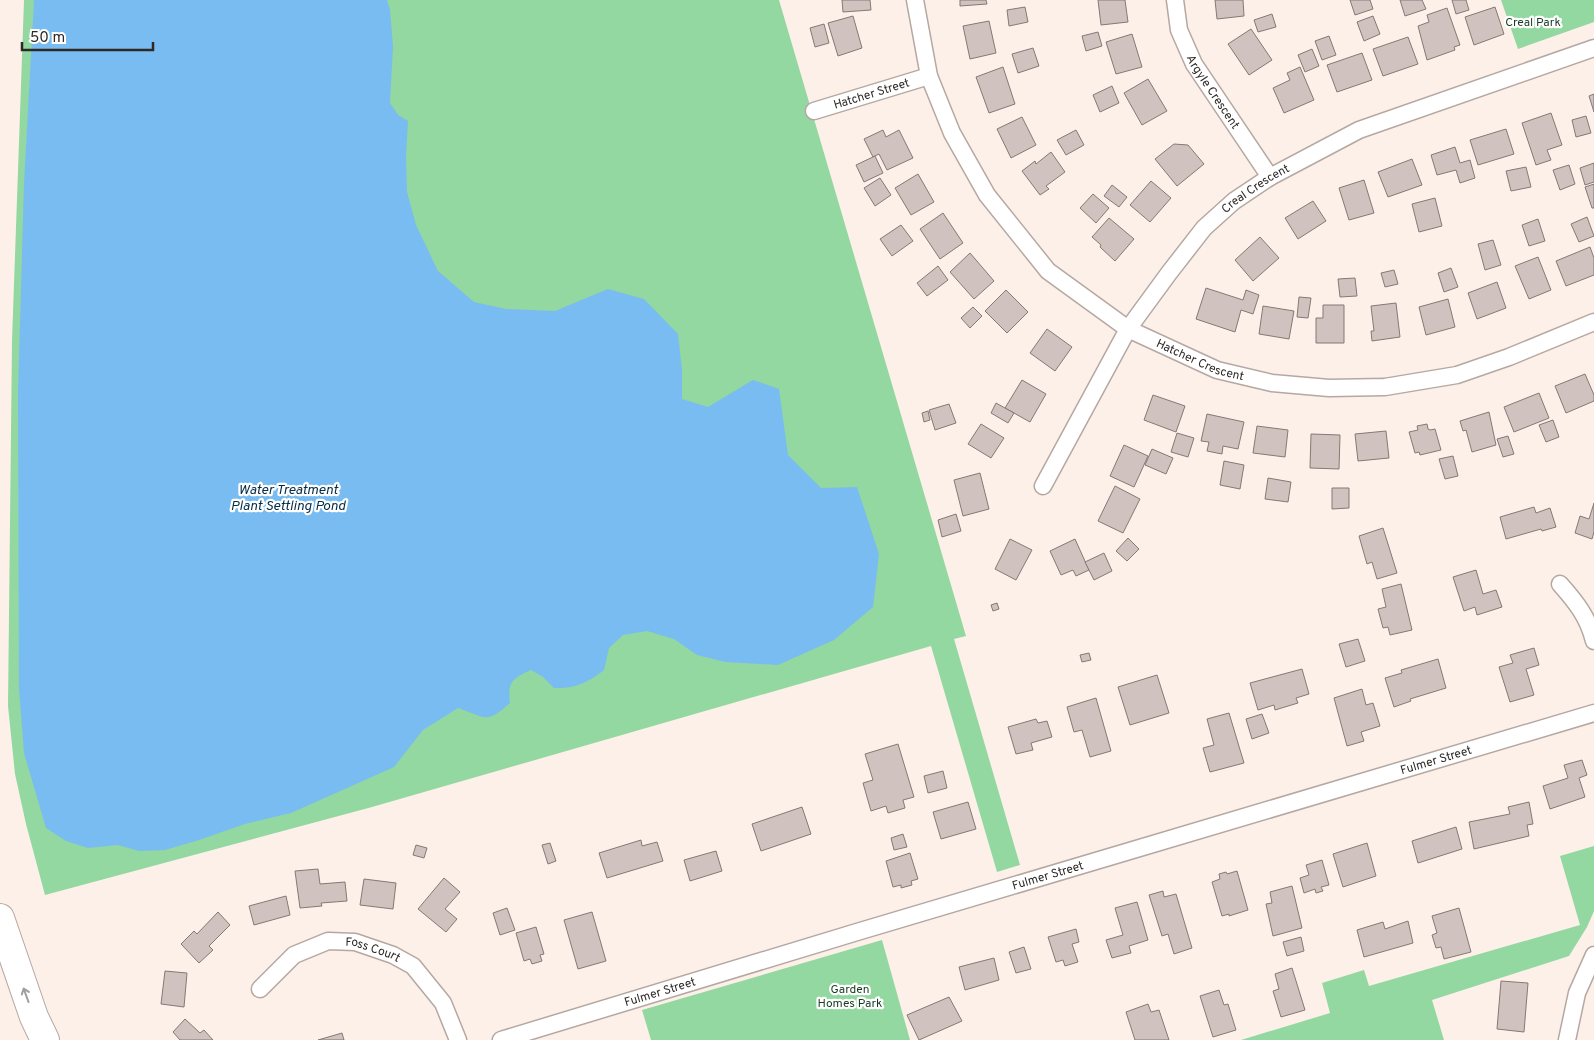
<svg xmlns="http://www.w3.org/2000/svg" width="1594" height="1040" font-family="Overpass,sans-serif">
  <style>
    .green { fill: #92d8a0 }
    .water { fill: #79bcf1 }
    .building { fill: #d0c2be; stroke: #857975 }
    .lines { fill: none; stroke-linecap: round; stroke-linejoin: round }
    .minor-casing { stroke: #b5a8a2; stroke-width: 19 }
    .motorway-casing { stroke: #b5a8a2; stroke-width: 30 }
    .minor { stroke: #fff; stroke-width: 16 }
    .motorway { stroke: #fff; stroke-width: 28 }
    .oneway { stroke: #a19f9e }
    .labels { text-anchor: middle; stroke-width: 4.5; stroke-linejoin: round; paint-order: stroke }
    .park-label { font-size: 12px; fill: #183c21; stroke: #fff }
    .street-label { font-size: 12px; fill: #2e2927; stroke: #fff }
    .water-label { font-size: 14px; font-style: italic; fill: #062d47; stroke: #fff }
  </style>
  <rect width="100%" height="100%" fill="#fdf0e9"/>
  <g class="green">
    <polygon points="24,0 779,0 966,636 954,639 1020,865 997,872 931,646 372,807 45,895 26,824 15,774 8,706 12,341"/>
    <polygon points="1501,0 1594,0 1594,22 1518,49"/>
    <polygon points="1594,846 1594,911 1587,927 1569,956 1432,1000 1444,1040 1241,1040 1330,1013 1322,983 1364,970 1369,986 1580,925 1560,856"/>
    <polygon points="882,940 910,1040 651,1040 642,1010"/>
  </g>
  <path class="water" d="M34,0h353l3,10 3,36 -3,57 8,12 10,6 -2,36 1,35 9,33 22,46 36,31 32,7 49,2 53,-22 36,10 34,35 4,36v29l26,8 45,-27 26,9 9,66 33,33 36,-1 22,67 -6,53 -39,33 -56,25 -53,-3 -28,-7 -23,-16 -27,-8 -24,4 -14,13 -5,22c-17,13 -29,19 -50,18l-11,-11 -12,-7c-18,8 -24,12 -21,33 -24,22 -25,14 -52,5l-35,22 -29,37 -103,46 -46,11 -46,16 -34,10 -26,1 -21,-6 -30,3 -22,-7 -20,-13 -22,-75 -5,-64 -1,-296 6,-210z"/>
  <g class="building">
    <polygon points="842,0 870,0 871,10 843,12"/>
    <polygon points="960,0 986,0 987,4 960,6"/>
    <polygon points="1098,0 1125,0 1128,22 1101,25"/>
    <polygon points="1215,0 1243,0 1244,16 1217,19"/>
    <polygon points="1350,0 1370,0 1373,9 1355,15"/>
    <polygon points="1400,0 1422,0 1426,9 1405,16"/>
    <polygon points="1452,0 1466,0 1469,10 1456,14"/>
    <polygon points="1025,7 1028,22 1009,26 1007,10"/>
    <polygon points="1495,7 1504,34 1474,45 1465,17"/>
    <polygon points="1447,8 1460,45 1454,47 1455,50 1427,60 1418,26 1429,22 1427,15"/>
    <polygon points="1272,14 1276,27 1258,32 1254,20"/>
    <polygon points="853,16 862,48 838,56 828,23"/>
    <polygon points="1373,16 1380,34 1364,41 1357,22"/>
    <polygon points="989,21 996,53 970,59 963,26"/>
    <polygon points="824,24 829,43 815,47 810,28"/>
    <polygon points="1251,29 1272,60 1249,75 1228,44"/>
    <polygon points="1098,32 1102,46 1086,51 1082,36"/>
    <polygon points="1132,34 1142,67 1116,74 1106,42"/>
    <polygon points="1329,36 1336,55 1322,60 1315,41"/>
    <polygon points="1408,37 1418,64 1383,76 1373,49"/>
    <polygon points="1033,48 1039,66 1018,73 1012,54"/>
    <polygon points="1312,49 1319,66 1305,72 1298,55"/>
    <polygon points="1362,53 1372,80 1337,92 1327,65"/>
    <polygon points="1003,67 1015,104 989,113 976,77"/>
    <polygon points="1300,67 1314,100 1284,113 1273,88 1290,80 1287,73"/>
    <polygon points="1148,79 1167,111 1142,125 1124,93"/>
    <polygon points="1112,86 1119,103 1100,112 1093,95"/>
    <polygon points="1594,94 1594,112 1589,96"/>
    <polygon points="1551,113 1562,145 1547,150 1551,160 1536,165 1522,123"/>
    <polygon points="1586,116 1591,133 1576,137 1572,120"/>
    <polygon points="1022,117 1036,145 1011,158 997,129"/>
    <polygon points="1506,129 1514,154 1478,165 1470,140"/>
    <polygon points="883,130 886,137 899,130 913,158 887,170 879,154 873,157 864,139"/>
    <polygon points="1076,130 1084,145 1066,155 1057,140"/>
    <polygon points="1174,144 1188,145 1204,164 1177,186 1155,159"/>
    <polygon points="1455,147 1460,163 1470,160 1475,178 1460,183 1456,170 1437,175 1431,155"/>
    <polygon points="1051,152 1065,172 1046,186 1049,189 1040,195 1022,171 1035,161 1036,164"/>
    <polygon points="875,156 883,173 864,182 856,165"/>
    <polygon points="1412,159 1422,185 1388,197 1378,172"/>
    <polygon points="1594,163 1594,182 1585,185 1580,168"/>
    <polygon points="1569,165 1575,184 1560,190 1553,170"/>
    <polygon points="1526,167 1531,187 1511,191 1506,171"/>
    <polygon points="918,174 934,202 911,215 895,188"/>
    <polygon points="880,178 891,195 875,206 864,188"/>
    <polygon points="1364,180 1374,213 1349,220 1339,188"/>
    <polygon points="1151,181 1171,198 1150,222 1130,205"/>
    <polygon points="1594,184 1594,208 1592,208 1585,187"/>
    <polygon points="1112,185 1127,197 1119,207 1104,196"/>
    <polygon points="1093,194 1109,208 1096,223 1080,208"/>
    <polygon points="1435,198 1442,226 1419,232 1412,204"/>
    <polygon points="1313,201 1326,221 1298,239 1285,218"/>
    <polygon points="943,213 963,243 940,259 920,229"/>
    <polygon points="1587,217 1594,236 1579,242 1571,224"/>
    <polygon points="1109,218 1134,239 1115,261 1100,247 1101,245 1092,237"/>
    <polygon points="1538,219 1545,241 1529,246 1522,225"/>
    <polygon points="901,225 913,241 892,256 880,239"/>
    <polygon points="1260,237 1279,258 1253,281 1235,260"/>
    <polygon points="1493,240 1501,265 1485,270 1478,244"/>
    <polygon points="1590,247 1594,258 1594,275 1566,286 1556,261"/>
    <polygon points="970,253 994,281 974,299 950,272"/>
    <polygon points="1538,257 1551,290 1529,299 1515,266"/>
    <polygon points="938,266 948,280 927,296 917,283"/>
    <polygon points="1451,268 1458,287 1444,292 1438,273"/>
    <polygon points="1394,270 1398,284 1385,287 1381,273"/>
    <polygon points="1355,278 1357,296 1340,297 1338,279"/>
    <polygon points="1497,282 1506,308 1477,319 1468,293"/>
    <polygon points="1206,288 1243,300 1246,290 1259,295 1253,314 1241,310 1235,332 1196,319"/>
    <polygon points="1006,290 1028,312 1007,333 985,311"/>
    <polygon points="1299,297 1311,298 1308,318 1297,317"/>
    <polygon points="1448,299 1455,327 1426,335 1419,307"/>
    <polygon points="1396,303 1400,337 1372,341 1371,331 1374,331 1371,306"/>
    <polygon points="1323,305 1344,305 1344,343 1316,343 1316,318 1323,318"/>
    <polygon points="1263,306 1294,311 1289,339 1259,334"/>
    <polygon points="973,307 982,316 970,328 961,318"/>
    <polygon points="1047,329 1072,347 1055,371 1030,353"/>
    <polygon points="1585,374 1594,395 1594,401 1566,413 1555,386"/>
    <polygon points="1022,380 1046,394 1030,422 1005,408"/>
    <polygon points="1539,393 1549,418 1514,432 1504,407"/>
    <polygon points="1153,395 1185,406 1176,432 1144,420"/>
    <polygon points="996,403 1014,413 1008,423 991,413"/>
    <polygon points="949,404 956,423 935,430 929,410"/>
    <polygon points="928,411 930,420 924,422 922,413"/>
    <polygon points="1489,412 1496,445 1472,452 1466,430 1463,431 1460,421"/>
    <polygon points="1207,414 1244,422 1238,449 1223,446 1222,454 1207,451 1209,442 1201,441"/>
    <polygon points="1553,420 1559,437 1546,442 1539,425"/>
    <polygon points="981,424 1004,438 991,458 968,444"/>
    <polygon points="1427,424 1428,429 1430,430 1435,429 1441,450 1420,455 1419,452 1415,453 1409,432 1418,430 1417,426"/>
    <polygon points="1257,426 1288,430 1285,457 1253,453"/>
    <polygon points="1386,431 1389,458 1358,461 1355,434"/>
    <polygon points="1177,433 1194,438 1188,457 1171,452"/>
    <polygon points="1311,434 1340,435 1339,469 1310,468"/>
    <polygon points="1508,436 1514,454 1503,457 1497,439"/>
    <polygon points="1124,445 1148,456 1134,487 1110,476"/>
    <polygon points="1152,449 1173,458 1166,474 1145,465"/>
    <polygon points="1453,456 1458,476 1445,479 1439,459"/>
    <polygon points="1224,461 1244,465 1240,489 1220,485"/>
    <polygon points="980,473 989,509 963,516 954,480"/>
    <polygon points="1268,478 1291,482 1288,502 1265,499"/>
    <polygon points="1115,486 1140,499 1123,533 1098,521"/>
    <polygon points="1332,488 1349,488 1349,508 1332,509"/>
    <polygon points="1594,503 1594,532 1592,539 1575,533 1580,516 1589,519"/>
    <polygon points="1534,507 1536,513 1550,508 1556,527 1542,531 1541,529 1506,539 1500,517"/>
    <polygon points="956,514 961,531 942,537 938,520"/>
    <polygon points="1383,528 1397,573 1377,579 1372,562 1367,564 1359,536"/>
    <polygon points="1128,538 1139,549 1127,561 1116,551"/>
    <polygon points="1010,539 1032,550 1016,580 995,569"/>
    <polygon points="1075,539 1089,570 1076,576 1073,570 1061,575 1050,551"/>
    <polygon points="1104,553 1112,571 1094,580 1085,562"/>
    <polygon points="1476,570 1483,594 1496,590 1502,607 1477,615 1475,607 1464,611 1453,577"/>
    <polygon points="1401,584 1412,630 1390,635 1388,627 1383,628 1378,609 1386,607 1382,589"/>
    <polygon points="997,603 999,609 993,611 991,605"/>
    <polygon points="1358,639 1365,661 1346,667 1339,644"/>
    <polygon points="1534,648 1539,665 1526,669 1534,695 1510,702 1499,667 1513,663 1510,655"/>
    <polygon points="1089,653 1091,660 1082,662 1080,655"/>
    <polygon points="1438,659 1446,688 1410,699 1411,701 1394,707 1385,678 1402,673 1401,670"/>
    <polygon points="1302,669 1309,694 1296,698 1298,703 1275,710 1274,705 1258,710 1250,683"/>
    <polygon points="1157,675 1169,713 1130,725 1118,687"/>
    <polygon points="1362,689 1366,705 1373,703 1380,726 1361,732 1364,741 1347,746 1334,698"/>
    <polygon points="1096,698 1111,751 1090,757 1082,730 1074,732 1067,707"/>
    <polygon points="1229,713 1244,763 1210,772 1203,748 1214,745 1207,719"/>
    <polygon points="1262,714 1269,733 1252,739 1246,719"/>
    <polygon points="1036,719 1038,723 1047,721 1052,737 1031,743 1033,750 1016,754 1008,727"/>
    <polygon points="898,744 914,797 903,800 905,808 888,813 886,806 871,811 863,783 873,780 865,754"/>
    <polygon points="1582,760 1587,775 1579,778 1585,797 1550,809 1543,786 1568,778 1564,765"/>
    <polygon points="943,771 947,788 928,793 924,776"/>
    <polygon points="968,802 976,829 941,839 933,812"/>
    <polygon points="1529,802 1533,824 1527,825 1529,836 1474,849 1469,822 1510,814 1508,807"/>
    <polygon points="802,807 811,834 761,851 752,824"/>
    <polygon points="1456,827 1462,849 1418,863 1412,841"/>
    <polygon points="903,834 907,847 894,850 891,838"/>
    <polygon points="641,840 642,846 657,842 663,861 607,878 599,853"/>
    <polygon points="550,843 556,861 548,864 542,845"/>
    <polygon points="1367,843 1376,876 1343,887 1333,854"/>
    <polygon points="416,845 427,848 424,858 413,855"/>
    <polygon points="716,851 722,871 690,881 684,860"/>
    <polygon points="910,853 918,879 911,881 912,885 901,888 901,885 893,887 886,861"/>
    <polygon points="1322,860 1329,885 1321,887 1323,891 1316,893 1315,889 1304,893 1300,878 1309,875 1306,865"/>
    <polygon points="318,869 320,884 345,882 347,901 321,903 322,906 300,908 295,871"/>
    <polygon points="1237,871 1248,910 1229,916 1229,914 1222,916 1212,882 1220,879 1219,874 1226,872 1227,874"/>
    <polygon points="444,878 460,892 445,909 457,919 446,932 418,909"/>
    <polygon points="364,879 396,883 393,909 360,905"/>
    <polygon points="1292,886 1302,928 1273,936 1266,904 1272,903 1270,892"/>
    <polygon points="1163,891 1164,897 1176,894 1192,948 1174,954 1168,934 1162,936 1149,895"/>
    <polygon points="286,896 290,915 254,925 249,906"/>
    <polygon points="1137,902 1148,940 1129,946 1131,953 1112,958 1106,940 1123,935 1115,908"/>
    <polygon points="507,908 515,930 500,935 493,913"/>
    <polygon points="1459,908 1471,952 1444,959 1441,947 1436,948 1432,935 1437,933 1432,916"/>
    <polygon points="218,912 230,925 209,946 213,950 199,963 181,944 194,931 197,934"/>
    <polygon points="592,912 606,961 578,969 564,920"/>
    <polygon points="1408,921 1413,943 1364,957 1357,930 1383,922 1385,929"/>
    <polygon points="536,927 544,954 540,955 542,961 532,964 530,959 524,961 516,933"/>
    <polygon points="1076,929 1079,942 1072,944 1078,962 1065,966 1063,960 1056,962 1048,937"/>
    <polygon points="1301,937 1304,951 1287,956 1283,942"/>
    <polygon points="1024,947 1031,969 1016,973 1009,952"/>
    <polygon points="994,958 999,980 965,990 959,967"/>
    <polygon points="1292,968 1305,1010 1281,1017 1273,991 1279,989 1275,974"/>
    <polygon points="165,971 187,973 184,1007 161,1004"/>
    <polygon points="1501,981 1528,983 1524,1032 1497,1029"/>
    <polygon points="1219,990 1224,1005 1228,1004 1236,1030 1213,1037 1200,996"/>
    <polygon points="949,997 962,1021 919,1040 907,1015"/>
    <polygon points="1148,1004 1151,1012 1159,1010 1169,1040 1135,1040 1126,1012"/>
    <polygon points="185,1019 200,1033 204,1030 213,1040 180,1040 173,1032"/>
    <polygon points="342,1033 344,1040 318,1040"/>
  </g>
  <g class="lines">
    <g class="minor-casing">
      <g id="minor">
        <path id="s1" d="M915,0l14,76 23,57 35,62 61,76 80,58 89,41 55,13 57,5 56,-1 72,-12 52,-18 85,-35"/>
        <path id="s2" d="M1175,0l4,30 15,34 76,113"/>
        <path id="s3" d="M814,111l115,-35"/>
        <path id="s4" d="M1043,486l85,-157 41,-56 35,-45 30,-27 36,-24 89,-47 235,-82"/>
        <path d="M1560,584c16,18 28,33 34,57"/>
        <path id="s5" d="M260,989l34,-34 34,-14 27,1 38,13 20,11 30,37 15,37"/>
        <path id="s6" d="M501,1040l356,-108 737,-219"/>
        <polyline points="1567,1040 1577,993 1594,955"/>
      </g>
    </g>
    <g class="motorway-casing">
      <polyline id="motorway" points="0,918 34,1017 45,1040"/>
    </g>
    <use href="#minor" class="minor"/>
    <use href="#motorway" class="motorway"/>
  </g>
  <defs><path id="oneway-shaft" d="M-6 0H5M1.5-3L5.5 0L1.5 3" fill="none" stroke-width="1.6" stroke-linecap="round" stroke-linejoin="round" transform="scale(1.25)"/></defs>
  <use class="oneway" href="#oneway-shaft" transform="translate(26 995) rotate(-110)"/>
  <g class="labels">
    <g class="park-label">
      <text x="1533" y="26">Creal Park</text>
      <text x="850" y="993">Garden<tspan x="850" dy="14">Homes Park</tspan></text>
    </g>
    <g class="street-label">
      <text dy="4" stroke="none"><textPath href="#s2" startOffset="101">Argyle Crescent</textPath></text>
      <text dy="4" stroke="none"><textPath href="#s3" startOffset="60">Hatcher Street</textPath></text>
      <text dy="4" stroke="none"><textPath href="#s4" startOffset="370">Creal Crescent</textPath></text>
      <text dy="4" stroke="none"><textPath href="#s1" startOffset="485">Hatcher Crescent</textPath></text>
      <text dy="4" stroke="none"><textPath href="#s6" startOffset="976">Fulmer Street</textPath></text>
      <text dy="4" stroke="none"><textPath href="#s6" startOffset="571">Fulmer Street</textPath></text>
      <text dy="4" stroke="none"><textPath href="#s5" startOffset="131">Foss Court</textPath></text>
      <text dy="4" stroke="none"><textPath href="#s6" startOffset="166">Fulmer Street</textPath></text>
    </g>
    <g class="water-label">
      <text x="288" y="494">Water Treatment<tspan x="288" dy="16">Plant Settling Pond</tspan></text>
    </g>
  </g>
  <path d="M22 42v8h131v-8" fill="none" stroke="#2e2927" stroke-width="2.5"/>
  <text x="30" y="42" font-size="15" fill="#2e2927" stroke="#ffffff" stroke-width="4" paint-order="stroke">50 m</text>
</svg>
